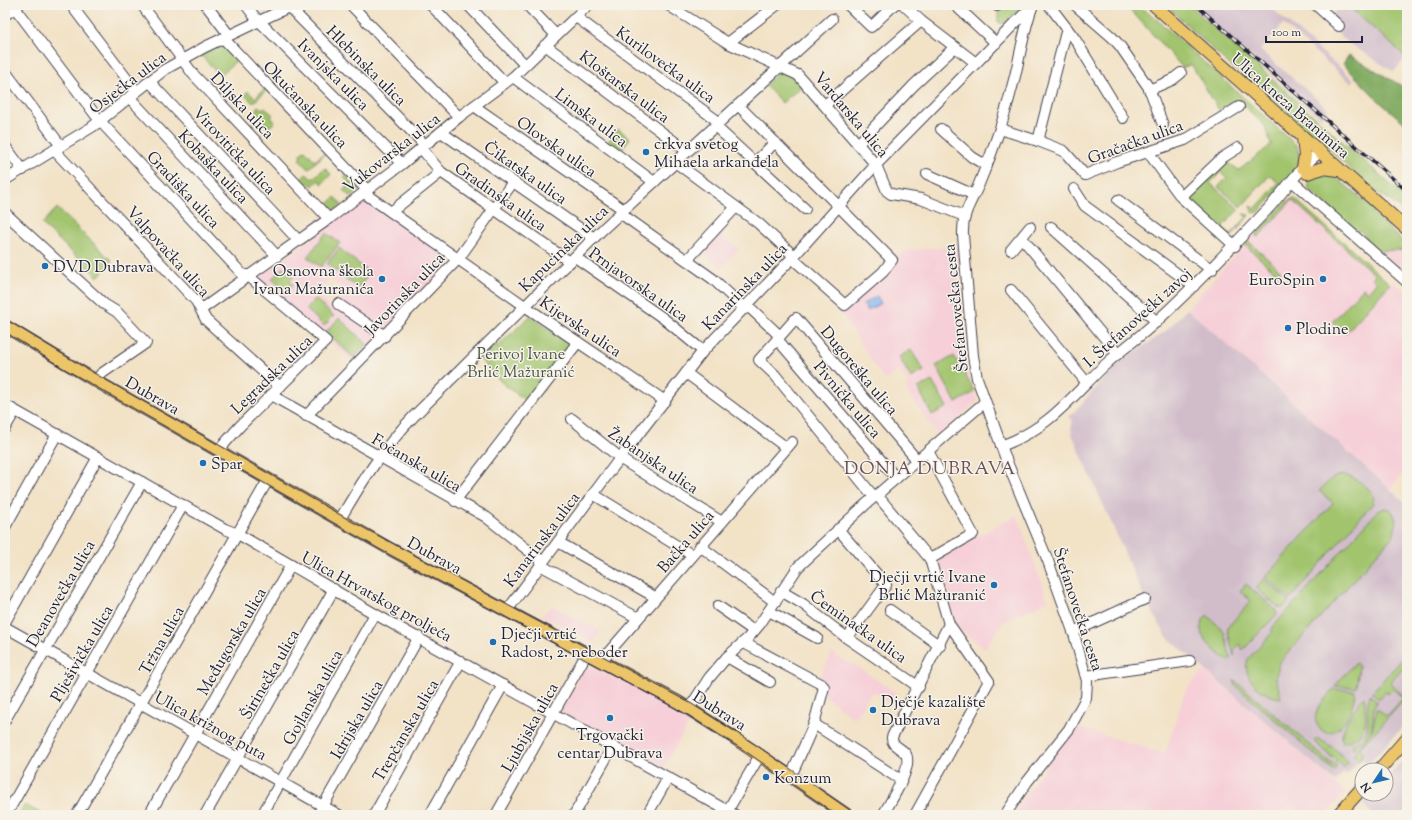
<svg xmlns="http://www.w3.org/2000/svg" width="1412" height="820" font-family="'Sorts Mill Goudy',serif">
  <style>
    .built { fill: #f6cfd8 }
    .industrial { fill: #d1bdca }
    .green { fill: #a1c46d; stroke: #627354 }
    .forest { fill: #80aa60; stroke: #51664e }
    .water { fill: #81b5ee; stroke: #526c94 }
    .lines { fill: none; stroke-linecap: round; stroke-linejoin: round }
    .minor-casing { stroke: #413f50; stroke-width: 12 }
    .major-casing { stroke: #413f50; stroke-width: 14 }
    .minor { stroke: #fff; stroke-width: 10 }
    .major { stroke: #edc569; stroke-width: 12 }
    .tram { stroke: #22223b; stroke-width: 1 }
    .rail-casing { stroke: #22223b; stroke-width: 3.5 }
    .rail { stroke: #f7f3e8; stroke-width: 2; stroke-dasharray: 6; stroke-linecap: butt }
    .poi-dot { fill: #1f6fb2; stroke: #f7f3e8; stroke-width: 1.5 }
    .labels { text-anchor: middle; stroke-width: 3; stroke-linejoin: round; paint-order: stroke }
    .street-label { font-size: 16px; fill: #22223b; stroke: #f7f3e8 }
    .poi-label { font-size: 16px; fill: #22223b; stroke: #f7f3e8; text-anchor: start }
    .park-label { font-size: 16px; fill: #48534a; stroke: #f7f3e8 }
    .quarter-label { font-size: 18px; letter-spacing: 1px; fill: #6a505c; stroke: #f7f3e8 }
  </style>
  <rect width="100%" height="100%" fill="#f7f3e8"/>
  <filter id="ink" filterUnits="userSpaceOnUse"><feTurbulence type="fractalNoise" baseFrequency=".025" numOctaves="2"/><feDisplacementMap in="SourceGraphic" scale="8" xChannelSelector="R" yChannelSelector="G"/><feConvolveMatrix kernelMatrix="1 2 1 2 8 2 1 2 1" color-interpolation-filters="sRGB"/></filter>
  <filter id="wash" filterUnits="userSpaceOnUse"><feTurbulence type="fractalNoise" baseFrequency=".012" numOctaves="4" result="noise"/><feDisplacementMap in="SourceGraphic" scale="16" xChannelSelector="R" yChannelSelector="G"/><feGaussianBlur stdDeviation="0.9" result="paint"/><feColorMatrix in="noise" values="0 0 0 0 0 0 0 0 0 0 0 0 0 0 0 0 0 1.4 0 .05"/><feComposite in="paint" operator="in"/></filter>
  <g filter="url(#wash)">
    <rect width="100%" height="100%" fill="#f2e2c6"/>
    <g class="built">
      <polygon points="1294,198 1389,284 1393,281 1407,293 1407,469 1390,489 1187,309 1248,241 1285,203"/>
      <polygon points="365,199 452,260 383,331 338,302 346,290 329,279 317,296 333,309 337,305 379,335 354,362 256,280"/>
      <polygon points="717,232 739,249 721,268 700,250"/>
      <polygon points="957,247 962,339 968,374 978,401 938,435 905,389 909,385 900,369 885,380 872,362 840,311 881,277 904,251 928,248"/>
      <polygon points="1399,250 1407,253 1407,276 1379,251"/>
      <polygon points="1017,515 1048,601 1003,622 985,649 961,631 953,620 948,602 950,601 943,569 940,569 938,562 940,558 976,537"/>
      <polygon points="553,606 600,631 594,643 541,615"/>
      <polygon points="832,652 850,665 852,663 897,694 891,703 873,691 854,718 825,696 818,680"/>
      <polygon points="592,667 632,685 690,719 689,724 661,771 562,712 561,709 582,673 586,668"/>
      <polygon points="1206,670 1345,792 1325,815 1013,815 1028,791 1075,726 1165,754 1185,692 1195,679"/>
    </g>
    <g class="industrial">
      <polygon points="1192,5 1268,5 1354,80 1351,83 1283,24 1260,50 1328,109 1321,118"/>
      <polygon points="1341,5 1347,5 1406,57 1394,72 1350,44 1325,23"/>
      <polygon points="1187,309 1407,504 1407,722 1368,765 1361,759 1347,774 1344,772 1335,782 1166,636 1145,599 1072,434 1071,428 1073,420 1069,417 1118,364 1167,330"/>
      <polygon points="1407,756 1407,815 1373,815 1363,804 1372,794 1386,794 1386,779"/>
    </g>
    <g class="green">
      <polygon points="998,5 1024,5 1003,24 998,22"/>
      <polygon points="1126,5 1136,5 1153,16 1297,146 1300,161 1296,170 1258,213 1252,211 1250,206 1255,209 1278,183 1270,175 1241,207 1218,187 1227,178 1221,172 1210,183 1239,209 1222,227 1231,235 1247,217 1243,214 1249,215 1231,237 1185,196 1223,159 1239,170 1271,145 1265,126 1240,102 1235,105 1230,103 1219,110 1191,64 1183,68"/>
      <polygon points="1166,5 1189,5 1407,199 1407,215 1390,200 1372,189 1331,151 1224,60"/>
      <polygon points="1347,5 1407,5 1407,58 1406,57"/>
      <polygon points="222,44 237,60 220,76 201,55"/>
      <polygon points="780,72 792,76 803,85 782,103 765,85"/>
      <polygon points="259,82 267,90 253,103 245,95 248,91 255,98 264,89"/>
      <polygon points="258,106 262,109 264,107 273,115 271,117 275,122 269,127 255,113 257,111 256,109"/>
      <polygon points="618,129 630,138 620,152 607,143"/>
      <polygon points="305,150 315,161 325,152 326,153 308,169 299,159 301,157 299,155"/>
      <polygon points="325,168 331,174 322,184 319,180 312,186 308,182 304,186 299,181 306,174 312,179"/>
      <polygon points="1315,173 1333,175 1373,208 1375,210 1373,213 1404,243 1407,247 1407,253 1399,250 1378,251 1365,239 1366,237 1359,230 1357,232 1309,190 1308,179"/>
      <polygon points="347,174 361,189 351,198 343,190 350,184 344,177"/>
      <polygon points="335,197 342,205 330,214 324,208"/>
      <polygon points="1294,198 1390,284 1345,334 1332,322 1363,288 1368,292 1376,282 1372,278 1375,275 1292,200 1258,237 1255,235 1285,203"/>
      <polygon points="57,208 112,261 98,277 42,224"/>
      <polygon points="326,233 340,243 321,267 307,257"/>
      <polygon points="1248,241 1281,271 1277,274 1245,245"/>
      <polygon points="339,248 370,273 358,288 327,264"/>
      <polygon points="283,267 293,277 290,281 293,284 286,292 272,279"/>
      <polygon points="315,299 334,316 324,326 306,309"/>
      <polygon points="530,316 571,344 526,401 501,382 479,358 494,343 497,347"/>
      <polygon points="339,318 367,344 354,358 326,332"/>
      <polygon points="911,350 924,371 911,378 899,357"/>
      <polygon points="954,356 975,392 956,403 936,366"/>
      <polygon points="932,381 947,407 932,415 918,388"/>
      <path d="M1337,476c15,-3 27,8 37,19l-1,8 -83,96 -25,-22 68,-74 -14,-12 11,-11z"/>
      <path d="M1385,508l6,2c6,8 6,16 2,26l-113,126 -4,15 5,21c-17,-1 -41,-20 -33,-39l24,-26 -1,-4 107,-118z"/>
      <polygon points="1264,579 1289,601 1283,608 1278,607 1256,588"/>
      <polygon points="1246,584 1275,609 1277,614 1243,650 1240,644 1234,650 1234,656 1227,628 1251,601 1240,591"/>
      <path d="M1207,615l17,16 7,29 -3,1c-13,-11 -39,-27 -21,-46z"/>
      <polygon points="1407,654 1407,664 1390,683 1404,696 1407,693 1407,697 1360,748 1363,753 1359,761 1354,757 1354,754 1372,731 1377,708 1387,716 1403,698 1393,689 1388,694 1385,692 1379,699 1372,692"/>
      <polygon points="1355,663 1359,666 1356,688 1335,686"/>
      <polygon points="1234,680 1333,765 1334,764 1337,766 1334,771 1236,686"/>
      <path d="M1334,689l21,2c-1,15 -10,42 -29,42 -23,-13 -3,-32 8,-44z"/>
      <path d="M1370,695l7,6c-5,6 -3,20 -6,28 -3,7 -10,14 -16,19l-2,1 -1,-5c26,-9 10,-32 18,-49z"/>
      <path d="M1364,697c1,4 1,8 1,13 3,17 -4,31 -23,32 -3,-12 14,-36 22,-45z"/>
      <polygon points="1317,738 1334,748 1349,762 1344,768 1314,741"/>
      <polygon points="25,805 44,815 18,815"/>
    </g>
    <polygon class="forest" points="1349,55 1407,89 1407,125 1381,103 1343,64"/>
    <polygon class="water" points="877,296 881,303 867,311 863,304"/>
  </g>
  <g filter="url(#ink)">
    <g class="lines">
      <g class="minor-casing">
        <g id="minor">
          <polyline points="71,5 136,91"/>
          <polyline points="142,5 193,74 329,219"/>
          <polyline points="206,5 229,35"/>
          <polyline points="246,5 255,17 402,164"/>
          <polyline points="287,5 425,145"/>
          <polyline points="351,5 459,117"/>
          <polyline points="431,5 505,83"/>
          <polyline points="468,5 525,65"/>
          <polyline points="527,5 556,35"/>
          <polyline points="668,5 728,43 798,75 876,165 887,191 891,194 921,199 964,216"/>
          <polyline points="848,5 871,27 894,5"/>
          <polyline points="904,5 921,21 976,63"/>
          <polyline points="955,5 996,43"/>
          <polyline points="1049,5 1075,39 1123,118"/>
          <polyline points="1075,5 1112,37 1120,46 1149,88 1163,125"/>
          <polyline points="1316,5 1339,26"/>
          <polyline points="997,6 997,5"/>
          <polyline points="15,8 100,121 245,277"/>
          <polyline points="5,15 19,5"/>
          <polyline points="576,17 719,122"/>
          <polyline points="223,38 367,190"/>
          <polyline points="728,43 777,5"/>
          <polyline points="545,45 687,151"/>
          <polyline points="5,71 61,146"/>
          <polyline points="513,77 654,182"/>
          <polyline points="149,81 299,241"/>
          <polyline points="1149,90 1172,80 1181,73"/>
          <polyline points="129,97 277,256"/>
          <polyline points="738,105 892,260 883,272 845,305 792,258"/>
          <polyline points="825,105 921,21"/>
          <polyline points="474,106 624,210"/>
          <polyline points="715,126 805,209"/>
          <polyline points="941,129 972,157 987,166"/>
          <polyline points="1000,129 1038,141 1064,151 1085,175 1117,162 1185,140 1239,107"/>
          <polyline points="441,132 594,238"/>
          <polyline points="1038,141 1067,28"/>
          <polyline points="858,144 914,85 955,47"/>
          <polyline points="5,146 23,170"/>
          <polyline points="421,148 441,172 570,262"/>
          <polyline points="54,150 196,301 206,320 280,387"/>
          <polyline points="1148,152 1181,197 1235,246"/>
          <polyline points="675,162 758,223 794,256"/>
          <polyline points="755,163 775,142"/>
          <polyline points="927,174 974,195"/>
          <polyline points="5,180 92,127 164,70 205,47 293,5"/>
          <polyline points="1292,181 1407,282"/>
          <polyline points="1074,189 1085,206 1194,286"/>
          <polyline points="364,193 529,309 665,401"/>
          <polyline points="1181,197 1222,158 1238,148"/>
          <polyline points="1118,200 1212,270"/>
          <polyline points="391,212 441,172"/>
          <polyline points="5,213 104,304 117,312 146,343 101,374 96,381"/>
          <polyline points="620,213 713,279 745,309"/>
          <polyline points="1051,227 1157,322"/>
          <polyline points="1022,238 1118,354"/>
          <polyline points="1011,250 1030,227"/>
          <polyline points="575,257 663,318 703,351"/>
          <polyline points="687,260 736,207"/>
          <polyline points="1011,290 1087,383"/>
          <polyline points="338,304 385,336"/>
          <polyline points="748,306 780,336"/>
          <polyline points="202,309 326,221 402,164 459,117 513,77 588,5"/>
          <polyline points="777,339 896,478"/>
          <polyline points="686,373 787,448"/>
          <polyline points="271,395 486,517 543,562"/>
          <polyline points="5,405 225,529 238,534 375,614 735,815"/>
          <polyline points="306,416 459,258 513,182"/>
          <polyline points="572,419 624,461 722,522"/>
          <polyline points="5,428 15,411"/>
          <path d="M1001,446c49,-18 70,-49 106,-83 17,-15 35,-28 51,-43 38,-35 74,-73 109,-110 11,-11 42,-55 54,-57"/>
          <polyline points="218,451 240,426 326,341 247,275"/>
          <polyline points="928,451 973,534 930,559"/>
          <polyline points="593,494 692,555"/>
          <polyline points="877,495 930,559 949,624 989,681 915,815"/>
          <polyline points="874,497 775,375 759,360 796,318 917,460"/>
          <polyline points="455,501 578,342"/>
          <path d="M339,521c22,-38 44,-73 75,-105l190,-188 228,-209"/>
          <polyline points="5,527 57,434"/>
          <polyline points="838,529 886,585 847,638"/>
          <polyline points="558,542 655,597"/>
          <polyline points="700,546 775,602"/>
          <polyline points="540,565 638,618"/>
          <polyline points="781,591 803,604 847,638 919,687"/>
          <polyline points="718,606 754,631"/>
          <polyline points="890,610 940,646"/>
          <polyline points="769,611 817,638"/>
          <polyline points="506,612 620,458 703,351 794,256 871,170 1030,8"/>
          <polyline points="5,622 98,457"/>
          <polyline points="5,627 339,815"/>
          <polyline points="1073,632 1145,599"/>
          <polyline points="744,643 821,684 824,687 814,724 791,776"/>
          <polyline points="727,657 770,682"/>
          <polyline points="601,661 792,442"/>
          <polyline points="1086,676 1190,661"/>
          <polyline points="689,709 709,678 727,657 748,638 760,624 798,567 865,505 985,402"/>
          <polyline points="5,720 142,482"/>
          <polyline points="814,724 901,780"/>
          <polyline points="78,813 268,480"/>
          <polyline points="6,815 183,505"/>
          <polyline points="149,815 291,565"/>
          <polyline points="205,815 334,589"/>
          <polyline points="262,815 375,614"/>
          <polyline points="318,815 419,637"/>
          <polyline points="374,815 461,661"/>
          <polyline points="430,815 503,685"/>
          <polyline points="496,815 587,653"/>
          <polyline points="574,815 613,746"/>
          <polyline points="647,815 668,778"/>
          <polyline points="725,815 760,755"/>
          <path d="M883,815c7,-13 32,-50 22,-62 -5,-6 -14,-7 -13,-16l57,-113"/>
          <path d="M1005,815l22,-33 42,-53 17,-31 1,-17 -13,-47 -26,-73 -41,-99 -30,-84 -4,-22 -10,-121c-1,-22 8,-32 16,-51 15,-35 27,-71 36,-108 6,-24 9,-48 18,-71"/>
        </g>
      </g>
      <g class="major-casing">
        <g id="major">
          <polyline points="1154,5 1407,229"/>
          <polyline points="1303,168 1305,156 1303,138"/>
          <polyline points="1307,173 1323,168 1339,170"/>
          <polyline points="5,326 96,381 392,550 678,702 733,737 847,815"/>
          <polyline points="1379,770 1407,738"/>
          <polyline points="1338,815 1362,788"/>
        </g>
      </g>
      <use href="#minor" class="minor"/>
      <use href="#major" class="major"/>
      <g class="tram">
        <polyline points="5,319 87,369 351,521 692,704 756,745 857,815"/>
        <polyline points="5,332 63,368 381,550 688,715 745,751 837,815"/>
      </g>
      <g class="rail-casing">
        <polyline id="rail" points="1196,5 1407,191"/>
      </g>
      <use href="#rail" class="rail"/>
    </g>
  </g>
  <g class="poi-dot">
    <circle cx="646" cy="152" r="4"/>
    <circle cx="45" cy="266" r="4"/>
    <circle cx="382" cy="279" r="4"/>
    <circle cx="1323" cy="279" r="4"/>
    <circle cx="1288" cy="328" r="4"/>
    <circle cx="203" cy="463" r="4"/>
    <circle cx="994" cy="585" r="4"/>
    <circle cx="493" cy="642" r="4"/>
    <circle cx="873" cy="710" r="4"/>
    <circle cx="610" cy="718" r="4"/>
    <circle cx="766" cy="777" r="4"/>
  </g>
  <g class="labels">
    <g class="street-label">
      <text transform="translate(666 64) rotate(36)" y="6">Kurilovečka ulica</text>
      <text transform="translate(367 65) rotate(45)" y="6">Hlebinska ulica</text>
      <text transform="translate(334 74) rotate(45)" y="6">Ivanjska ulica</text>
      <text transform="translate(127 82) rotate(-37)" y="6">Osječka ulica</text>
      <text transform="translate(625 86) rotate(37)" y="6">Kloštarska ulica</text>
      <text transform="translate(306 104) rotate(46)" y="6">Okučanska ulica</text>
      <text transform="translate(243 105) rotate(47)" y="6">Diljska ulica</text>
      <text transform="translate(1291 105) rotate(41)" y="6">Ulica kneza Branimira</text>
      <text transform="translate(852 114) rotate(50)" y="6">Vardarska ulica</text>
      <text transform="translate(592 117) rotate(37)" y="6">Limska ulica</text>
      <text transform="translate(1135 141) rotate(-20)" y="6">Gračačka ulica</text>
      <text transform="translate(557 146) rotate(35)" y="6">Olovska ulica</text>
      <text transform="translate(235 150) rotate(47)" y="6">Virovitička ulica</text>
      <text transform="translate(391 152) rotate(-38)" y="6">Vukovarska ulica</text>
      <text transform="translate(214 166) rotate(47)" y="6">Kobaška ulica</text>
      <text transform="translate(526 172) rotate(35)" y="6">Čikatska ulica</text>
      <text transform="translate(184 189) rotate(47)" y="6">Gradiška ulica</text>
      <text transform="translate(501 196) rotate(35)" y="6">Gradinska ulica</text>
      <text transform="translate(563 248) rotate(-44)" y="6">Kapucinska ulica</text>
      <text transform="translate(169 251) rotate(48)" y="6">Valpovačka ulica</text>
      <text transform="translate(639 284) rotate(35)" y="6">Prnjavorska ulica</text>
      <text transform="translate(744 286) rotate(-46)" y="6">Kanarinska ulica</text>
      <text transform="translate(404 293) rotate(-46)" y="6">Javorinska ulica</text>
      <text transform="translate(955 308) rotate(-96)" y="6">Štefanovečka cesta</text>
      <text transform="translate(1137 317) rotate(-42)" y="6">I. Štefanovečki zavoj</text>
      <text transform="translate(581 326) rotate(34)" y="6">Kijevska ulica</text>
      <text transform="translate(860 370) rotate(50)" y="6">Dugoreška ulica</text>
      <text transform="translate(271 374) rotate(-44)" y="6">Legradska ulica</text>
      <text transform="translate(153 395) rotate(30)" y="6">Dubrava</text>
      <text transform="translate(848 399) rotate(50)" y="6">Pivnička ulica</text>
      <text transform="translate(654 460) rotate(34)" y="6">Žabanjska ulica</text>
      <text transform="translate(417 462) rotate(30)" y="6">Fočanska ulica</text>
      <text transform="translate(541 539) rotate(-53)" y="6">Kanarinska ulica</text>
      <text transform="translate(685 541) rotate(-49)" y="6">Bačka ulica</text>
      <text transform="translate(435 555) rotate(29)" y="6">Dubrava</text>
      <text transform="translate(60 593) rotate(-60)" y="6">Deanovečka ulica</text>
      <text transform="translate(377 596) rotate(29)" y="6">Ulica Hrvatskog proljeća</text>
      <text transform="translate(1079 609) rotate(72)" y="6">Štefanovečka cesta</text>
      <text transform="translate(859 626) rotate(35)" y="6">Čeminačka ulica</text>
      <text transform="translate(161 640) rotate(-61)" y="6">Tržna ulica</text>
      <text transform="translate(231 641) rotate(-60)" y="6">Međugorska ulica</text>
      <text transform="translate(81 653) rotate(-60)" y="6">Plješivička ulica</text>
      <text transform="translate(269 674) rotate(-60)" y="6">Širinečka ulica</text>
      <text transform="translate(312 697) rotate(-61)" y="6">Gojlanska ulica</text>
      <text transform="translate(720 710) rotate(32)" y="6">Dubrava</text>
      <text transform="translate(356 719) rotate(-60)" y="6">Idrijska ulica</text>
      <text transform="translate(211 725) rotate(29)" y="6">Ulica križnog puta</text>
      <text transform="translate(529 727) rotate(-61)" y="6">Ljubijska ulica</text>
      <text transform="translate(405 730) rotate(-60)" y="6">Trepčanska ulica</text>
    </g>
    <g class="poi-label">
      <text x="654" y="149">crkva svetog<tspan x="654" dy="18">Mihaela arkanđela</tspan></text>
      <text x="53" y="272">DVD Dubrava</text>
      <text x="374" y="276" text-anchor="end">Osnovna škola<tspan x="374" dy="18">Ivana Mažuranića</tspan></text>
      <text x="1315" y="285" text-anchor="end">EuroSpin</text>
      <text x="1296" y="334">Plodine</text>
      <text x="211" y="469">Spar</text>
      <text x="986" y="582" text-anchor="end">Dječji vrtić Ivane<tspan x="986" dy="18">Brlić Mažuranić</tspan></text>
      <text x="501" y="639">Dječji vrtić<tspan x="501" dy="18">Radost, 2. neboder</tspan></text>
      <text x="881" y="707">Dječje kazalište<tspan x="881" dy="18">Dubrava</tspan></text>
      <text x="610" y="740" text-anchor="middle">Trgovački<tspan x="610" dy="18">centar Dubrava</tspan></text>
      <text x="774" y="783">Konzum</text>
    </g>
    <g class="park-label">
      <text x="521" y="359">Perivoj Ivane<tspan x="521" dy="18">Brlić Mažuranić</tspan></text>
    </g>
    <g class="quarter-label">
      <text x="930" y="474">DONJA DUBRAVA</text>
    </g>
  </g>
  <rect width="1412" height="820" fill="none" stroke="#f7f3e8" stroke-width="20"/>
  <g transform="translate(1374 782) rotate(235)"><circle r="19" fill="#f7f3e8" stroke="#a29fa3"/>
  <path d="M0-3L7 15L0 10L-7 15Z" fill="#1f6fb2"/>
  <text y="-6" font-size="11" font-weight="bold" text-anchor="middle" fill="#22223b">N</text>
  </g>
  <path d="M1266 36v6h96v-6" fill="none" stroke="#22223b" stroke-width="2"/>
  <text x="1272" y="36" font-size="12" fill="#22223b" stroke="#f7f3e8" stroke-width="3" paint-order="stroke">100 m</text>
</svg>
